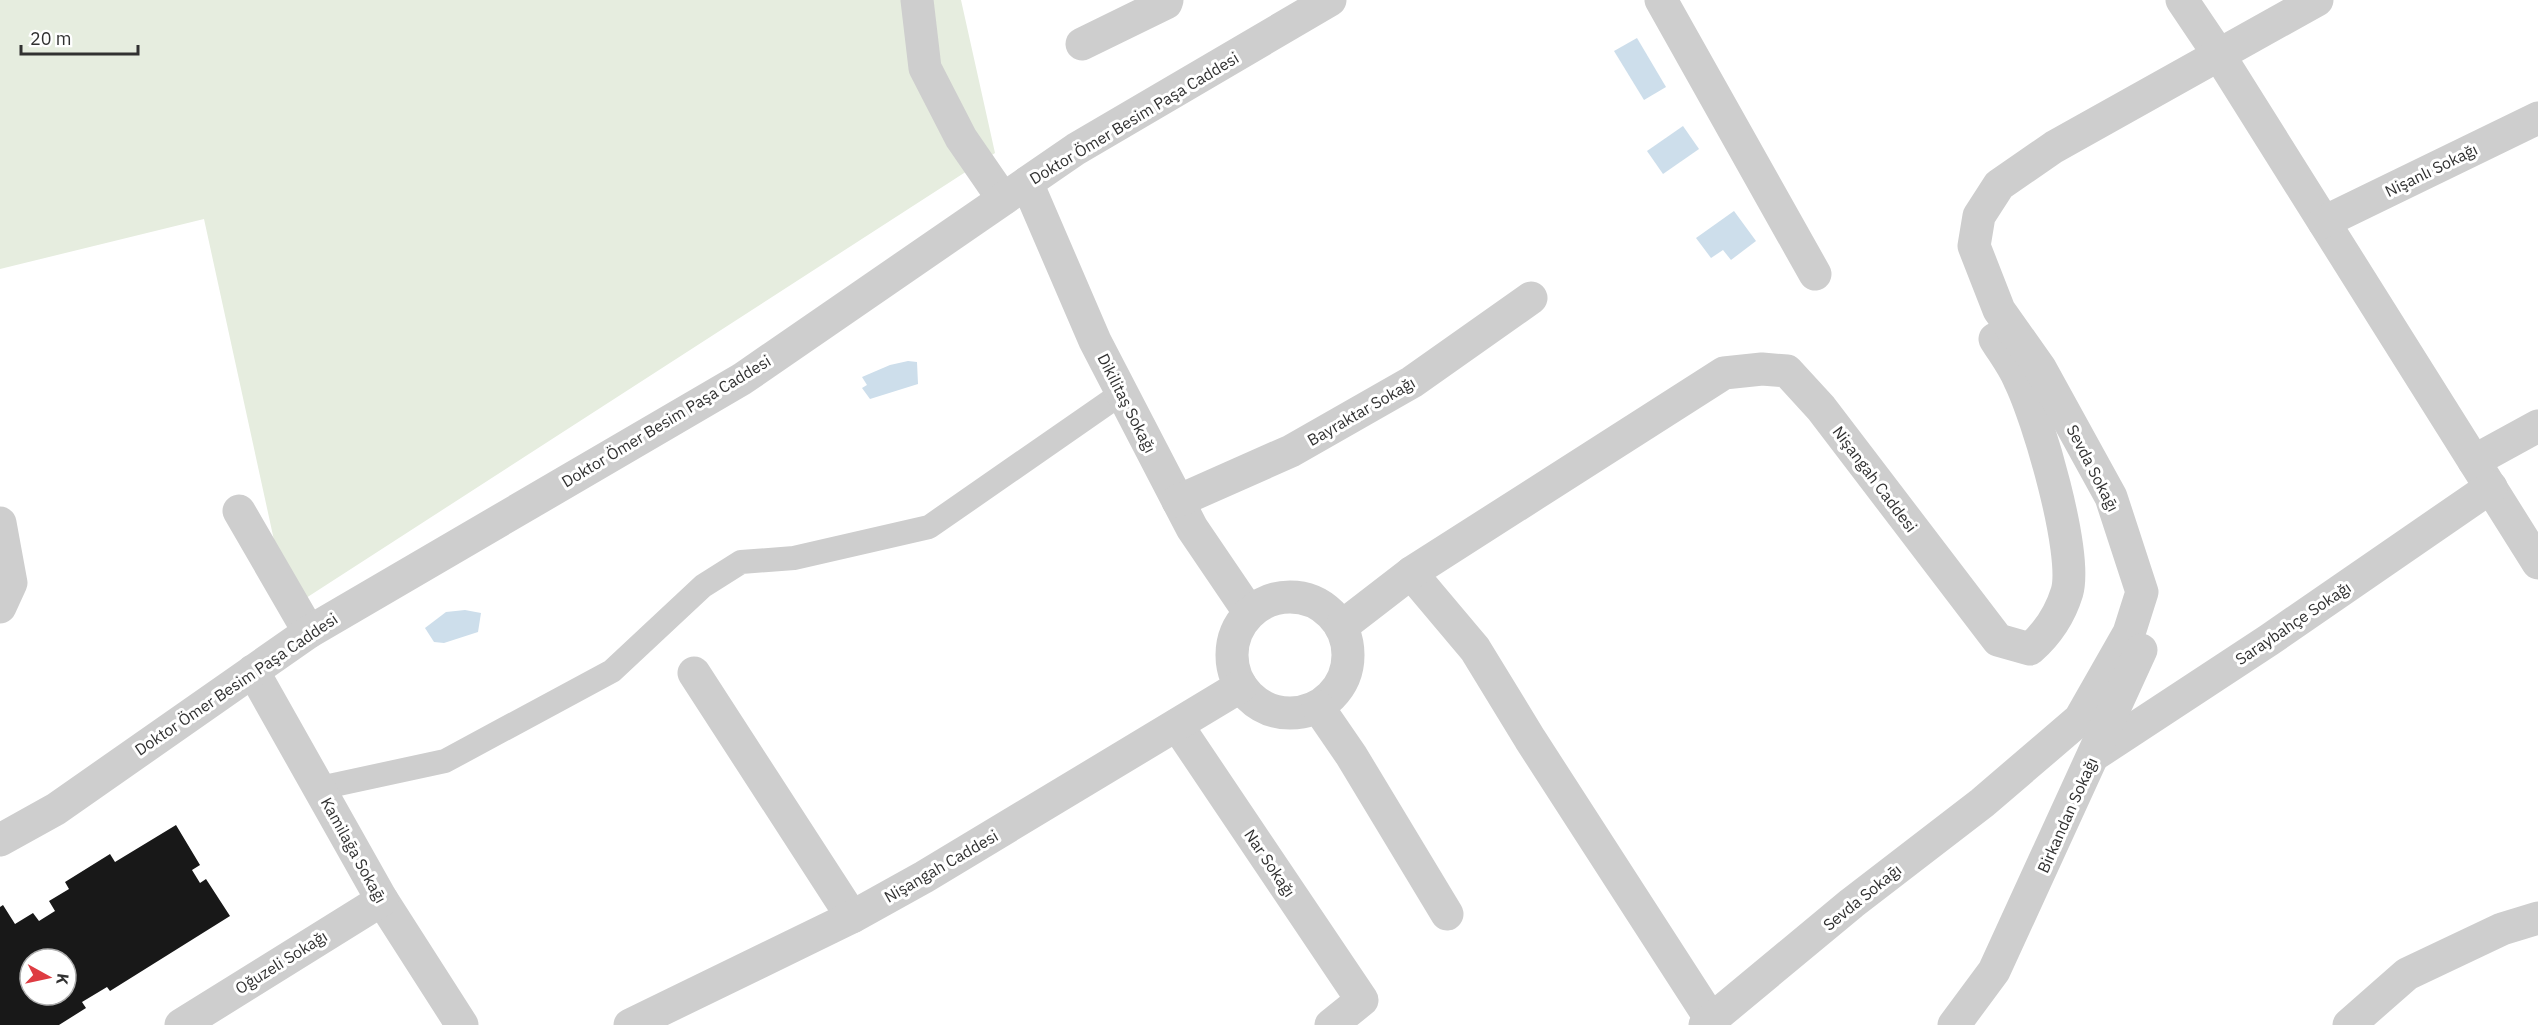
<svg xmlns="http://www.w3.org/2000/svg" width="2538" height="1025" font-family="'IBM Plex Sans',sans-serif">
  <style>
    .green { fill: #e6eddf }
    .water { fill: #cddeeb }
    .building { fill: #181818; fill-rule: evenodd }
    .lines { fill: none; stroke-linecap: round; stroke-linejoin: round }
    .service { stroke: #cecece; stroke-width: 24 }
    .minor { stroke: #cecece; stroke-width: 33 }
    .tertiary { stroke: #cecece; stroke-width: 33 }
    .labels { text-anchor: middle; stroke-width: 6; stroke-linejoin: round; paint-order: stroke }
    .street-label { font-size: 16px; fill: #313131; stroke: #fff }
  </style>
  <rect width="100%" height="100%" fill="#fff"/>
  <polygon class="green" points="0,0 961,0 995,153 289,609 204,219 0,269"/>
  <g class="water">
    <polygon points="1637,38 1666,87 1644,100 1614,51"/>
    <polygon points="1683,126 1699,149 1663,174 1647,151"/>
    <polygon points="1734,211 1756,241 1731,260 1723,250 1711,258 1696,238"/>
    <polygon points="908,361 917,362 918,384 870,399 862,388 867,385 862,377 890,365"/>
    <polygon points="465,610 481,613 478,632 444,643 434,642 425,628 446,612"/>
  </g>
  <path class="building" d="M176,825l24,40 -8,5 8,13 6,-4 24,37 -120,75 -3,-4 -25,15 4,6 -27,17h-59v-118l3,-2 12,19 18,-11 6,8 16,-10 -6,-10 20,-12 -4,-7 45,-28 5,8zM30,959h36v36h-36z"/>
  <g class="lines">
    <polyline class="service" points="320,788 445,761 612,671 703,586 741,562 794,558 929,527 1122,393"/>
    <g class="minor">
      <polyline points="917,0 925,68 961,138 1003,199"/>
      <polyline points="1661,0 1815,274"/>
      <polyline points="2182,0 2219,55 2538,563"/>
      <polyline points="1082,44 1166,3 1167,0"/>
      <polyline points="1027,183 1095,341 1192,528 1249,612"/>
      <polyline points="2324,222 2538,118"/>
      <polyline points="2474,461 2538,426"/>
      <polyline points="1178,501 1291,451 1412,382 1531,298"/>
      <polyline points="239,511 309,632"/>
      <polyline points="0,523 11,583 0,607"/>
      <polyline points="1411,573 1475,649 1530,739 1712,1021 1710,1025"/>
      <circle cx="1290" cy="655" r="58"/>
      <path d="M1341,627l70,-54 313,-200 38,-4 25,2 34,37 177,232 32,9c17,-15 30,-34 37,-57 11,-39 -29,-175 -48,-213 -6,-14 -16,-27 -24,-40"/>
      <polyline points="253,671 382,900 462,1025"/>
      <polyline points="694,673 852,917"/>
      <polyline points="1318,707 1351,755 1447,914"/>
      <polyline points="1177,725 1362,1000 1331,1025"/>
      <polyline points="2094,755 2269,640 2491,487"/>
      <polyline points="181,1025 382,900"/>
      <polyline points="630,1025 852,917 924,877 1241,686"/>
      <polyline points="1705,1025 1852,903 1982,803 2080,719 2129,633 2142,592 2111,497 2040,368 1999,310 1974,246 1979,216 1999,185 2054,147 2317,0"/>
      <polyline points="1954,1025 1994,971 2141,650"/>
      <polyline points="2349,1025 2407,974 2502,929 2538,918"/>
    </g>
    <polyline class="tertiary" points="0,840 56,809 309,632 742,379 1076,149 1330,0"/>
  </g>
  <g class="labels">
    <g class="street-label">
      <text transform="translate(1134 118) rotate(-31)" y="6">Doktor Ömer Besim Paşa Caddesi</text>
      <text transform="translate(2431 170) rotate(-26)" y="6">Nişanlı Sokağı</text>
      <text transform="translate(1127 403) rotate(63)" y="6">Dikilitaş Sokağı</text>
      <text transform="translate(1361 411) rotate(-30)" y="6">Bayraktar Sokağı</text>
      <text transform="translate(666 421) rotate(-31)" y="6">Doktor Ömer Besim Paşa Caddesi</text>
      <text transform="translate(2093 468) rotate(63)" y="6">Sevda Sokaḡı</text>
      <text transform="translate(1875 479) rotate(53)" y="6">Nişangah Caddesi</text>
      <text transform="translate(2293 623) rotate(-34)" y="6">Saraybahçe Sokağı</text>
      <text transform="translate(236 684) rotate(-34)" y="6">Doktor Ömer Besim Paşa Caddesi</text>
      <text transform="translate(2067 815) rotate(-66)" y="6">Birkandan Sokağı</text>
      <text transform="translate(354 850) rotate(61)" y="6">Kamilaḡa Sokaḡı</text>
      <text transform="translate(1270 863) rotate(56)" y="6">Nar Sokağı</text>
      <text transform="translate(941 866) rotate(-30)" y="6">Nişangah Caddesi</text>
      <text transform="translate(1862 897) rotate(-39)" y="6">Sevda Sokaḡı</text>
      <text transform="translate(281 962) rotate(-32)" y="6">Oğuzeli Sokağı</text>
    </g>
  </g>
  <g transform="translate(48 977) rotate(98)"><circle r="28" fill="#ffffff" stroke="#adadad" stroke-width="1.5"/>
  <path d="M0-4.5L10 22L0 15L-10 22Z" fill="#de3c42"/>
  <text y="-9" font-size="16" font-weight="bold" text-anchor="middle" fill="#313131">K</text>
  </g>
  <path d="M21 45v9h117v-9" fill="none" stroke="#313131" stroke-width="3"/>
  <text x="30" y="45" font-size="18" fill="#313131" stroke="#ffffff" stroke-width="4.5" paint-order="stroke">20 m</text>
</svg>
